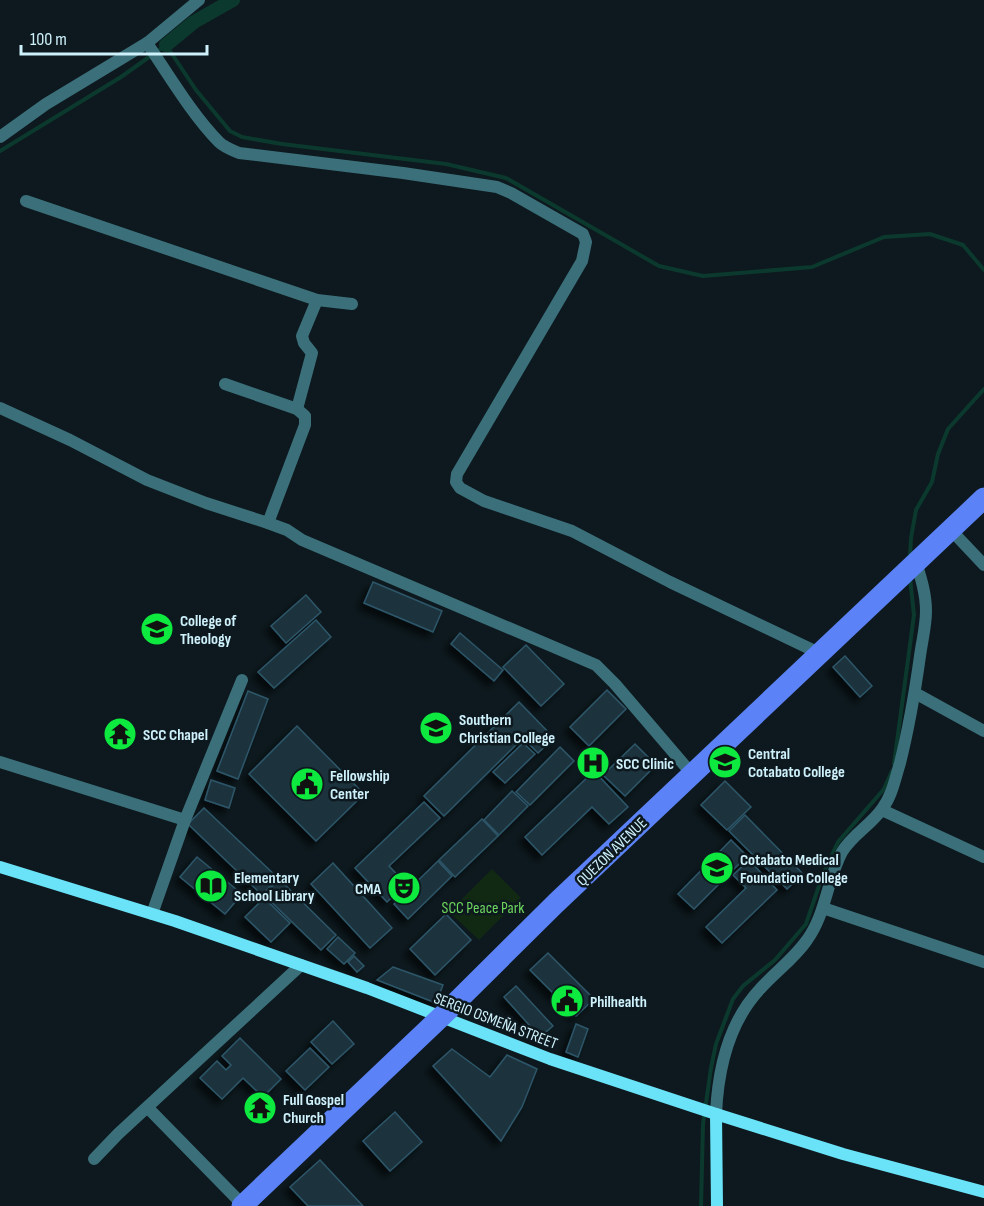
<svg xmlns="http://www.w3.org/2000/svg" width="984" height="1206" font-family="'Sofia Sans Condensed',sans-serif">
  <style>
    .green { fill: #112813 }
    .lines { fill: none; stroke-linecap: round; stroke-linejoin: round }
    .stream { stroke: #0c392e; stroke-width: 4 }
    .canal { stroke: #0c392e; stroke-width: 14 }
    .building { fill: #1b333e; stroke: #2e5669; stroke-width: 1.5; filter: url(#shadow) }
    .street { stroke: #3b707b; stroke-width: 12 }
    .secondary { stroke: #6ae2f7; stroke-width: 12 }
    .primary { stroke: #5b82f6; stroke-width: 21 }
    .labels { text-anchor: middle; stroke-width: 5; stroke-linejoin: round; paint-order: stroke }
    .poi-label { font-size: 16px; font-weight: bold; fill: #cef1fc; stroke: #0d191e; text-anchor: start }
    .street-label { font-size: 16px; fill: #cef1fc; stroke: #0d191e }
    .park-label { font-size: 16px; fill: #6ed75e; stroke: #0d191e }
  </style>
  <defs>
    <filter id="shadow"><feDropShadow dx="-5.5" dy="5.5" stdDeviation="3" flood-color="#0009"/></filter>
  </defs>
  <rect width="100%" height="100%" fill="#0d191e"/>
  <polygon class="green" points="492,869 521,898 479,940 449,912"/>
  <g class="lines">
    <g class="stream">
      <polyline points="0,151 121,77 166,45 196,90 230,131 242,137 282,144 446,164 506,178 659,266 703,276 812,267 884,237 930,234 963,245 984,270"/>
      <polyline points="910,556 911,538 916,510 932,482 938,454 948,429 984,389"/>
      <polyline points="894,764 914,615 910,578"/>
      <polyline points="701,1206 703,1124 711,1068 716,1044 733,999 743,986 775,960 806,924 823,874 838,842 884,789 892,771"/>
    </g>
    <polyline class="canal" points="166,45 194,22 233,0"/>
  </g>
  <g class="building">
    <polygon points="373,582 442,611 433,632 364,603"/>
    <polygon points="306,595 321,612 286,643 271,626"/>
    <polygon points="316,620 331,637 274,688 258,672"/>
    <polygon points="460,633 503,670 494,681 451,644"/>
    <polygon points="526,645 564,684 541,706 503,667"/>
    <polygon points="845,656 872,686 860,697 833,667"/>
    <polygon points="607,690 626,709 589,746 570,727"/>
    <polygon points="248,691 268,699 238,779 217,771"/>
    <polygon points="519,702 554,738 538,753 523,738 444,816 424,796"/>
    <polygon points="297,726 364,794 316,841 249,774"/>
    <polygon points="523,743 535,754 505,783 493,772"/>
    <polygon points="635,744 656,765 625,796 603,775"/>
    <polygon points="560,747 574,761 530,805 516,792"/>
    <polygon points="594,771 628,807 609,824 592,807 542,855 525,837"/>
    <polygon points="211,780 235,788 229,808 205,800"/>
    <polygon points="725,781 751,807 727,830 701,805"/>
    <polygon points="512,791 528,806 499,835 484,820"/>
    <polygon points="424,802 440,818 389,866 406,884 387,902 355,868"/>
    <polygon points="204,808 278,878 262,895 188,824"/>
    <polygon points="745,815 803,874 787,889 729,831"/>
    <polygon points="482,819 498,836 455,877 439,860"/>
    <polygon points="731,840 747,856 694,909 678,894"/>
    <polygon points="197,857 242,894 225,914 180,877"/>
    <polygon points="749,860 777,890 722,943 706,927 746,888 733,875"/>
    <polygon points="438,861 452,876 408,919 394,904"/>
    <polygon points="333,863 392,928 370,948 311,884"/>
    <polygon points="279,879 336,935 321,950 264,895"/>
    <polygon points="264,898 290,923 271,942 245,917"/>
    <polygon points="446,914 471,940 435,975 410,949"/>
    <polygon points="338,937 355,953 344,964 327,949"/>
    <polygon points="548,953 594,999 576,1016 530,970"/>
    <polygon points="354,956 364,966 357,972 348,962"/>
    <polygon points="393,967 443,985 436,1003 377,980"/>
    <polygon points="516,986 553,1026 540,1037 504,997"/>
    <polygon points="333,1021 354,1044 332,1064 311,1042"/>
    <polygon points="576,1024 588,1029 578,1057 566,1052"/>
    <polygon points="240,1038 281,1079 263,1097 243,1078 222,1099 200,1078 217,1061 226,1070 231,1065 222,1056"/>
    <polygon points="310,1048 329,1067 305,1090 286,1071"/>
    <polygon points="452,1049 490,1077 507,1055 537,1069 522,1107 501,1141 433,1066"/>
    <polygon points="395,1112 422,1142 390,1171 363,1141"/>
    <polygon points="320,1160 363,1206 308,1206 290,1187"/>
  </g>
  <g class="lines">
    <g class="street">
      <path d="M147,43c21,31 46,73 72,99 5,5 13,8 20,11l164,20 94,14 14,6 72,41 3,8 -4,19 -125,213 -1,8 4,6 24,13 88,30 98,51 151,72"/>
      <polyline points="0,137 46,104 147,43 199,0"/>
      <polyline points="26,201 317,300 352,304"/>
      <polyline points="225,384 297,409 305,416 305,425 268,523"/>
      <polyline points="0,408 70,440 147,480 206,503 268,523 287,530 302,540 596,665 615,684 692,774"/>
      <polyline points="297,409 312,353 304,343 302,336 317,300"/>
      <polyline points="951,530 984,565"/>
      <polyline points="915,693 984,731"/>
      <polyline points="0,762 185,820"/>
      <polyline points="882,810 984,857"/>
      <polyline points="823,908 984,962"/>
      <polyline points="152,914 185,820 242,680"/>
      <polyline points="148,1108 244,1206"/>
      <path d="M716,1114c2,-45 12,-91 44,-125 15,-17 34,-30 47,-49 19,-26 20,-60 35,-88 10,-17 29,-27 40,-43 10,-13 13,-30 18,-46 9,-36 15,-71 20,-107 2,-15 6,-30 6,-45 0,-17 -5,-33 -10,-49"/>
      <polyline points="94,1159 118,1134 301,965"/>
    </g>
    <g class="secondary">
      <polyline points="0,867 175,921 367,988 550,1059 716,1114 843,1154 984,1192"/>
      <polyline points="716,1114 717,1206"/>
    </g>
    <polyline class="primary" points="242,1206 442,1016 556,903 984,498"/>
  </g>
  <defs>
    <g id="university-disc" transform="scale(1.725)"><circle r="9.5" fill="#0de93e" stroke="#0d191e"/><path d="M0-5L7-2L0 1L-7-2ZM-4 1L0 2.5L4 1V4Q0 6-4 4Z" fill="#111"/></g>
    <g id="temple-disc" transform="scale(1.725)"><circle r="9.5" fill="#0de93e" stroke="#0d191e"/><path d="M0-6L5-2H3V0L6.5 2.5H4V6H1.5V3h-3V6H-4V2.5H-6.5L-3 0V-2H-5Z" fill="#111"/></g>
    <g id="hospital-disc" transform="scale(1.725)"><circle r="9.5" fill="#0de93e" stroke="#0d191e"/><path d="M-5-5h3v3.5h4V-5h3V5h-3V1.5h-4V5h-3Z" fill="#111"/></g>
    <g id="civic-disc" transform="scale(1.725)"><circle r="9.5" fill="#0de93e" stroke="#0d191e"/><path d="M-.6-6.5H3V-4.5H.6V-3L4-1V1h2V6H-6V1h2V-1L-.6-3ZM-1.2 2.5V6h2.4V2.5Z" fill="#111"/></g>
    <g id="library-disc" transform="scale(1.725)"><circle r="9.5" fill="#0de93e" stroke="#0d191e"/><path d="M-6-4Q-3-5.5-.7-3.5V5Q-3 3-6 4ZM6-4Q3-5.5 .7-3.5V5Q3 3 6 4Z" fill="#111"/></g>
    <g id="theatre-disc" transform="scale(1.725)"><circle r="9.5" fill="#0de93e" stroke="#0d191e"/><path d="M-5-5.5Q0-4 5-5.5V0Q5 5 0 6Q-5 5-5 0ZM-3.3-2.5H-1v1.5H-3.3ZM1-2.5H3.3v1.5H1ZM-2.8 1Q0 5.5 2.8 1Z" fill="#111"/></g>
  </defs>
  <g fill-rule="evenodd">
    <use href="#university-disc" x="157" y="629"/>
    <use href="#university-disc" x="436" y="728"/>
    <use href="#temple-disc" x="120" y="734"/>
    <use href="#university-disc" x="725" y="762"/>
    <use href="#hospital-disc" x="593" y="763"/>
    <use href="#civic-disc" x="307" y="784"/>
    <use href="#university-disc" x="717" y="868"/>
    <use href="#library-disc" x="211" y="886"/>
    <use href="#theatre-disc" x="404" y="888"/>
    <use href="#civic-disc" x="567" y="1001"/>
    <use href="#temple-disc" x="260" y="1108"/>
  </g>
  <g class="labels">
    <g class="poi-label">
      <text x="180" y="626">College of<tspan x="180" dy="18">Theology</tspan></text>
      <text x="459" y="725">Southern<tspan x="459" dy="18">Christian College</tspan></text>
      <text x="143" y="740">SCC Chapel</text>
      <text x="748" y="759">Central<tspan x="748" dy="18">Cotabato College</tspan></text>
      <text x="616" y="769">SCC Clinic</text>
      <text x="330" y="781">Fellowship<tspan x="330" dy="18">Center</tspan></text>
      <text x="740" y="865">Cotabato Medical<tspan x="740" dy="18">Foundation College</tspan></text>
      <text x="234" y="883">Elementary<tspan x="234" dy="18">School Library</tspan></text>
      <text x="381" y="894" text-anchor="end">CMA</text>
      <text x="590" y="1007">Philhealth</text>
      <text x="283" y="1105">Full Gospel<tspan x="283" dy="18">Church</tspan></text>
    </g>
    <g class="street-label">
      <text transform="translate(611 851) rotate(-44)" y="6">QUEZON AVENUE</text>
      <text transform="translate(496 1020) rotate(21)" y="6">SERGIO OSMEÑA STREET</text>
    </g>
    <g class="park-label">
      <text x="483" y="913">SCC Peace Park</text>
    </g>
  </g>
  <path d="M21 45v9h186v-9" fill="none" stroke="#cef1fc" stroke-width="3"/>
  <text x="30" y="45" font-size="18" fill="#cef1fc" stroke="#0d191e" stroke-width="4.5" paint-order="stroke">100 m</text>
</svg>
